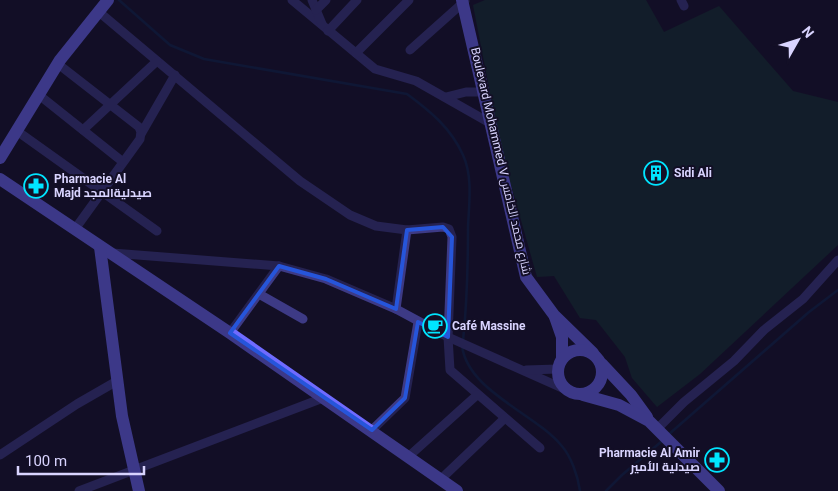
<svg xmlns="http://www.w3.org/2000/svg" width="838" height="491" font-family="Roboto,Cairo,sans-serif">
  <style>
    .green { fill: #12302f }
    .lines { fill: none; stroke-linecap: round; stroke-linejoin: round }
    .stream { stroke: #0c2248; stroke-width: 2.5 }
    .street { stroke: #3d3a85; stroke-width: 9 }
    .secondary { stroke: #6f6bff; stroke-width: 12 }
    .marked { fill: none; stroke: #2655da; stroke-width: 4; stroke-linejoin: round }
    .labels { text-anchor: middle; stroke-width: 4; stroke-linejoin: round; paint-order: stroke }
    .street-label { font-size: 12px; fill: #d9d4ff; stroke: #130f26 }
    .poi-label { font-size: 12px; font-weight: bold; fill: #d9d4ff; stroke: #130f26; text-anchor: start }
  </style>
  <rect width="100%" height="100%" fill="#130f26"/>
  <polygon class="green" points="485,0 646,0 664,32 719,6 793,91 838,102 838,245 700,374 657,407 632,378 625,357 596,320 580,318 554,276 537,277 501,149 473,5"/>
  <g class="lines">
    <g class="stream">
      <path d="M119,0l51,45 34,14 203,35c23,17 44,34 56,61 10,22 6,48 5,72 0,38 -1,76 -5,114"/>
      <path d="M462,346c6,45 72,67 99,99 10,11 17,31 19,46"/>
      <polyline points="668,435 809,312 838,290"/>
      <polyline points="606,491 622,475 662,441"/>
    </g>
    <g class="street">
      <polyline points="292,0 375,69 416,81 490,123"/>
      <polyline points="312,0 322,24"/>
      <polyline points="681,0 684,6"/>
      <polyline points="316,10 326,0"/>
      <polyline points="99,12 300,181 350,215 376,226 407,230 443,227 449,229 452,237 448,337 450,370 540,448"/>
      <polyline points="328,31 357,0"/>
      <polyline points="410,50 465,1"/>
      <polyline points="356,53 409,0"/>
      <polyline points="58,64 139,127 141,132 140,139 75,229"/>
      <polyline points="39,95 123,162"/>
      <polyline points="446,97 466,92 483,92"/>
      <polyline points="83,130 157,61"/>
      <polyline points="17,131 157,231"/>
      <polyline points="141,134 175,75"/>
      <polyline points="112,253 279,266 326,279 396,309 448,337 571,392"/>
      <polyline points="259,294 303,319"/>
      <polyline points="396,309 407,230"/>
      <polyline points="230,333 279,266"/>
      <polyline points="526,370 558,369"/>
      <polyline points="657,429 684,402 734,361 764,330 803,299 838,260"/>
      <polyline points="372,430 405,398 418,322"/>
      <polyline points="0,455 77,404 117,381"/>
      <polyline points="408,457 477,395"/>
      <polyline points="441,479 505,418"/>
      <polyline points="79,491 323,398"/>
    </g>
    <g class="secondary">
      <polyline points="462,0 526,277 554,315 593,353"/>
      <polyline points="0,158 60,60 108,0"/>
      <polyline points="0,179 230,333 457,491"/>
      <polyline points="100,247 122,416 139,491"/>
      <polyline points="555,317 562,337 562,359"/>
      <circle cx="580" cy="372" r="22"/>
      <polyline points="602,364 631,395 647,417"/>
      <polyline points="583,395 619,405 649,421 719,491"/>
    </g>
  </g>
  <path d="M0 0H838V491H0ZM443,227l9,10 -4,100 -30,-15 -13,76 -33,32 -142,-97 49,-67 47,13 70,30 11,-79z" fill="#130f26" fill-opacity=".55" fill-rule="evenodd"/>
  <path class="marked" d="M443,227l9,10 -4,100 -30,-15 -13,76 -33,32 -142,-97 49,-67 47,13 70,30 11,-79z"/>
  <defs>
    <g id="building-ring" transform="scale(1.25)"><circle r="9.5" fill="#130f26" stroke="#00e5ff" stroke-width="1.5"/><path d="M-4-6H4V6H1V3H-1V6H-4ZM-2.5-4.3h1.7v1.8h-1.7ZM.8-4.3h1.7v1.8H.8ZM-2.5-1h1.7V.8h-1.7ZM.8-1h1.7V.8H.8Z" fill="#00e5ff"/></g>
    <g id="pharmacy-ring" transform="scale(1.25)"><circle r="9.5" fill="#130f26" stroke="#00e5ff" stroke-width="1.5"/><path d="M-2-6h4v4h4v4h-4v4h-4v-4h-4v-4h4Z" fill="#00e5ff"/></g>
    <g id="cafe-ring" transform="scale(1.25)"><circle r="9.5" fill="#130f26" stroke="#00e5ff" stroke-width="1.5"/><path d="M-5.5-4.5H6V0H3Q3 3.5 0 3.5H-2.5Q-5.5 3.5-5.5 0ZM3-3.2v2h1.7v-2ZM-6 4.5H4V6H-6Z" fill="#00e5ff"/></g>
  </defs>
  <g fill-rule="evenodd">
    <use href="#building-ring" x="656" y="173"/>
    <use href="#pharmacy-ring" x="36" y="186"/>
    <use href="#cafe-ring" x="435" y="326"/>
    <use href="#pharmacy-ring" x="717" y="460"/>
  </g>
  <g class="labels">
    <g class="street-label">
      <text transform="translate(501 161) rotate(77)" y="4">Boulevard Mohammed V شارع محمد الخامس</text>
    </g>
    <g class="poi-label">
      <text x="674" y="177">Sidi Ali</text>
      <text x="54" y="183">Pharmacie Al<tspan x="54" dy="14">Majd صيدليةالمجد</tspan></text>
      <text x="452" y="330">Café Massine</text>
      <text x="700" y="457" text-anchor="end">Pharmacie Al Amir<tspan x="700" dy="14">صيدلية الأمير</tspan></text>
    </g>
  </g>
  <g transform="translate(798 40) rotate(51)" stroke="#130f26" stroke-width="4" paint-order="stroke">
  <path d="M0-4L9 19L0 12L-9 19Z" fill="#d9d4ff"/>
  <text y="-8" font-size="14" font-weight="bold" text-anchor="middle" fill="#d9d4ff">N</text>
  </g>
  <path d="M18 466v8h126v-8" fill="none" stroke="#d9d4ff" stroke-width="2.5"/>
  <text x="25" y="466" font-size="15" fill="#d9d4ff" stroke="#130f26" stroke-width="4" paint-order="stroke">100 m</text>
</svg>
